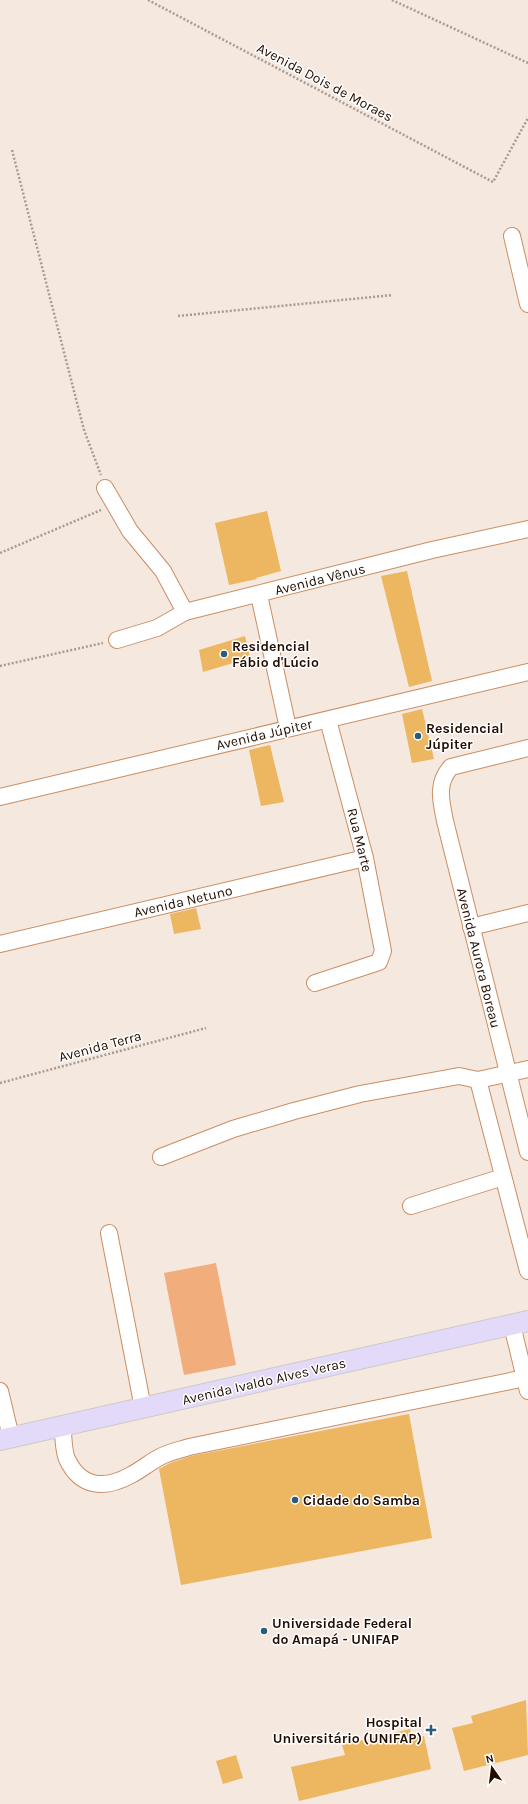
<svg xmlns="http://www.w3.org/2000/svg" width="528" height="1804" font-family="Karla,sans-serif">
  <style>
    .green { fill: #f1ad7c }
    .building { fill: #edb660 }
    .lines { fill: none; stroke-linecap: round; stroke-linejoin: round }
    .minor-casing { stroke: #ca8e63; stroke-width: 18 }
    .major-casing { stroke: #cecac7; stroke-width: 22 }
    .path { stroke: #aa9a90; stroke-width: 2.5; stroke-dasharray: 2 2; stroke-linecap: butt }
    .minor { stroke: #fff; stroke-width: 16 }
    .major { stroke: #e2daf8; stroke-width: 20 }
    .poi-dot { fill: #2a5c79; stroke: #fff; stroke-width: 1.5 }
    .labels { text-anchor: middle; stroke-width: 3; stroke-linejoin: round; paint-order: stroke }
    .street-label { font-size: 14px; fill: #220d00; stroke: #fff }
    .poi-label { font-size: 14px; font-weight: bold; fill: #220d00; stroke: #fff; text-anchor: start }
  </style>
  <rect width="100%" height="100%" fill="#f5e8df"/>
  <polygon class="green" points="216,1263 236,1365 184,1375 164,1273"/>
  <g class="building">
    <polygon points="267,511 281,571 256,578 257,579 229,585 215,523"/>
    <polygon points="407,571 432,681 409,687 381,576"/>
    <polygon points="245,636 250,658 203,672 199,650"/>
    <polygon points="422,709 434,759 412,763 402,714"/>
    <polygon points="270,745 284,802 261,806 249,750"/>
    <polygon points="196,908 201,929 174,934 170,914"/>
    <polygon points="409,1414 432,1538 181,1585 159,1469 170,1463 191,1456"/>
    <polygon points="526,1700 528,1755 464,1771 452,1728 473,1723 471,1716"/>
    <polygon points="410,1729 412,1738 424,1736 431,1769 299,1801 291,1767 345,1755 342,1745"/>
    <polygon points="236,1755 243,1778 223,1784 216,1761"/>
  </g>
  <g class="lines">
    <g class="minor-casing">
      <g id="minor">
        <polyline points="512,236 528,304"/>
        <polyline points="105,488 130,531 163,571 185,612"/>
        <polyline points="259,595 288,728"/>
        <polyline points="117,640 157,628 185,612 432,550 528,529"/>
        <path d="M528,748l-77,19c-15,16 -10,34 -6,54l83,331"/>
        <polyline points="0,797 528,672"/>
        <polyline points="471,927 528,913"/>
        <polyline points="0,944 365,858"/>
        <polyline points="315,983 379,962 383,951 365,858 328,720"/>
        <polyline points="478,1080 528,1271"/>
        <polyline points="161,1157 233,1129 294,1111 360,1094 459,1076 478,1080 528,1069"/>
        <polyline points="411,1206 503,1177"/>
        <polyline points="109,1233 143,1408"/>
        <polyline points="512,1325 528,1391"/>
        <polyline points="0,1391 11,1437"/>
        <path d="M62,1426c2,10 1,24 5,33 14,30 39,30 64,16 10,-5 19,-13 29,-18 9,-5 20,-7 29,-10l336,-69"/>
      </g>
    </g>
    <g class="major-casing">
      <polyline id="major" points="0,1440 528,1321"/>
    </g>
    <g class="path">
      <polyline points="148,0 493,182 528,118"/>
      <polyline points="392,0 528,63"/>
      <polyline points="12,150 84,430 101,475"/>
      <polyline points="178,316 393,295"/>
      <polyline points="0,553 101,510"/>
      <polyline points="0,666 103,643"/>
      <polyline points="0,1083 206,1028"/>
    </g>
    <use href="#minor" class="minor"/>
    <use href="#major" class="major"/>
  </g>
  <g class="poi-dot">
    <circle cx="224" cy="654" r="4"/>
    <circle cx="418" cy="736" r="4"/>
    <circle cx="295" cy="1500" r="4"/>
    <circle cx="264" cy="1631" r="4"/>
    <path d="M429 1724h4v4h4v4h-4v4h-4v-4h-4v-4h4z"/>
  </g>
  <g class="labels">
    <g class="street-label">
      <text transform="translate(325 82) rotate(28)" y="5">Avenida Dois de Moraes</text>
      <text transform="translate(320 579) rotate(-14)" y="5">Avenida Vênus</text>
      <text transform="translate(264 734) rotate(-13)" y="5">Avenida Júpiter</text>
      <text transform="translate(360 840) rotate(76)" y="5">Rua Marte</text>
      <text transform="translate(183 901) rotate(-13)" y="5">Avenida Netuno</text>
      <text transform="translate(479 958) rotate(76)" y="5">Avenida Aurora Boreau</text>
      <text transform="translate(100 1046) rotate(-15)" y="5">Avenida Terra</text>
      <text transform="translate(264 1381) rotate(-13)" y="5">Avenida Ivaldo Alves Veras</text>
    </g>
    <g class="poi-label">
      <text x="232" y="651">Residencial<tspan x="232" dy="16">Fábio d'Lúcio</tspan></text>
      <text x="426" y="733">Residencial<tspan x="426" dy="16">Júpiter</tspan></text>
      <text x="303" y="1505">Cidade do Samba</text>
      <text x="272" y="1628">Universidade Federal<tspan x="272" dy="16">do Amapá - UNIFAP</tspan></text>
      <text x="422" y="1727" text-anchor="end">Hospital<tspan x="422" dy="16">Universitário (UNIFAP)</tspan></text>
    </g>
  </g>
  <g transform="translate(492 1768) rotate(346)" stroke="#ffffff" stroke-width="3" paint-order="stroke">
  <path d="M0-3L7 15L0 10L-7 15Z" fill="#220d00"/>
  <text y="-6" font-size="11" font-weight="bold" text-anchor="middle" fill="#220d00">N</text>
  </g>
</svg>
